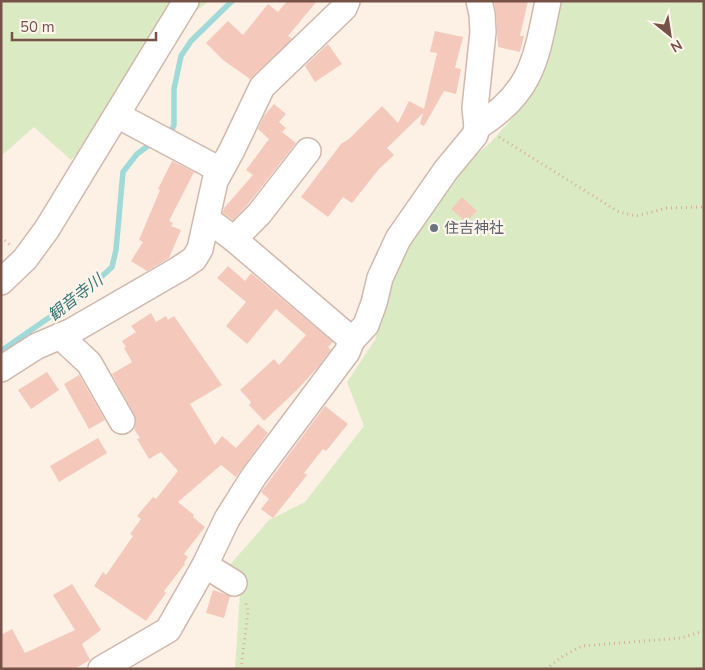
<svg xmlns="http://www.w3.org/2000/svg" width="705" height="670" font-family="'Nunito Sans','Noto Sans JP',sans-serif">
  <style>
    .green { fill: #daebc3 }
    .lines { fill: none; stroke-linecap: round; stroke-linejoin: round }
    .stream { stroke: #9fdad9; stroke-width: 5.5 }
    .building { fill: #f4c9bc }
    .minor-casing { stroke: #d1b8ad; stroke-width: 28 }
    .path { stroke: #d9ac9f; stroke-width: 3; stroke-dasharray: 1 4; stroke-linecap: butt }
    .minor { stroke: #fff; stroke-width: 25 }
    .worship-dot { fill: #6b7280; stroke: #fff5ed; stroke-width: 2 }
    .labels { text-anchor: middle; stroke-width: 4.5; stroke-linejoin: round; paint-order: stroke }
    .worship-label { font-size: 15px; fill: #5b616d; stroke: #fff5ed; text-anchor: start }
    .water-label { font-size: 16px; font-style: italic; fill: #397676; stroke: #fff5ed }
  </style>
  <rect width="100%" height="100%" fill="#fdf0e5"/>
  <g class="green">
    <polygon points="1,1 209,1 185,20 161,64 71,160 34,127 1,156"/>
    <polygon points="556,1 704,1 704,669 235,669 240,593 228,567 269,520 305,502 364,426 347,382 375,340 392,273 420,216 452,176 491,142 525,104 540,81 547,61"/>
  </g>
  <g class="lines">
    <g class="stream">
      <polyline points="170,133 174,125 174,89 181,56 191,41 232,1"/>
      <polyline points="1,351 83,294 112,267 116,250 123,172 137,154 149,145"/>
    </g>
  </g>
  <g class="building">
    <polygon points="287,1 317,1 288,36 292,39 250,79 223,60 206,43 228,21 243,35 268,4 278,12"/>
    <polygon points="494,1 528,1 520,36 524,36 520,52 498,47 496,13"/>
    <polygon points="435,31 463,37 455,68 461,69 456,94 444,91 424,126 420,124 423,113 387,148 394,155 379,169 352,203 343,197 328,217 301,197 341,144 349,139 382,106 398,123 409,101 424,109 437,53 430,52"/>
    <polygon points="328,44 342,64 315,82 305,66"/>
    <polygon points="274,104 286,114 279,122 286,128 282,132 296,143 248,204 233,220 223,213 224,208 253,175 246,170 269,139 258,129 264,116"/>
    <polygon points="172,161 194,172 169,221 173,223 171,226 181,230 169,258 147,271 131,261 143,242 139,240 160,190 158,189"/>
    <polygon points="462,197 477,211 466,222 451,209"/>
    <polygon points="228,266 245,281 251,273 333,342 328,347 331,350 318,367 298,389 264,421 249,405 251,402 240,390 274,359 279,365 306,335 276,309 247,344 226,326 246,302 217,278"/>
    <polygon points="151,313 156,322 166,316 168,320 174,316 222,385 190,404 215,445 222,436 236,448 258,424 268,433 236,477 221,465 178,502 194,515 193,517 205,527 184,554 188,557 184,563 185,564 164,591 166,593 146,621 94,586 103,572 106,575 133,536 130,534 141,519 137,516 153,497 156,499 178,471 161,452 149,459 137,439 140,438 134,429 136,422 134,414 112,374 132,362 124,348 126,347 122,341 136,332 131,326"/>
    <polygon points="47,372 59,390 31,409 18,390"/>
    <polygon points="79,375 105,420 89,429 64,384"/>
    <polygon points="325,406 348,424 326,451 323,449 304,473 307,475 273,518 261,509 269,499 261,492"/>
    <polygon points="98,438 107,453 59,482 50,466"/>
    <polygon points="72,584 101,630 82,644 90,660 74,669 1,669 1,635 12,629 25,653 75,630 53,595"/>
    <polygon points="213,590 230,596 224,618 206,613"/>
  </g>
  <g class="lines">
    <g class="minor-casing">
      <g id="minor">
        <polyline points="117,115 220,170"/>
        <path d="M477,127c55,-34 59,-67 71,-126"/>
        <polyline points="207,219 234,239 352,340"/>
        <polyline points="234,239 259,214 308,151"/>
        <polyline points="1,282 25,259 47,229 186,1"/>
        <polyline points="60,336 89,363 122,421"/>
        <polyline points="1,369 37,346 70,332 179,269 194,259 200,249 215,181 232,150 262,87 344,8 347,1"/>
        <polyline points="205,565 234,583"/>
        <polyline points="101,669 168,630 205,565 227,519 254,476 347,352 352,340 366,325 374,303 380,278 398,239 446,170 475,135 477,127 475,108 483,32 482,14 479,1"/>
      </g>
    </g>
    <g class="path">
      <polyline points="499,137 619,212 636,216 667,208 704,207"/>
      <polyline points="1,237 10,245"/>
      <polyline points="241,669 248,612 245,600"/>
      <polyline points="546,669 563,656 582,646 681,638 704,631"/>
    </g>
    <use href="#minor" class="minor"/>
  </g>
  <circle class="worship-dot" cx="434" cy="228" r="5"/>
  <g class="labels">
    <g class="worship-label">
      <text x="444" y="233">住吉神社</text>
    </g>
    <g class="water-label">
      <text transform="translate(75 297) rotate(-38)" y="6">観音寺川</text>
    </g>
  </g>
  <rect width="705" height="670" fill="none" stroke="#775249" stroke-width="5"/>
  <g transform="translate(670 35) rotate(150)" stroke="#fff5ed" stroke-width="4" paint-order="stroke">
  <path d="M0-4L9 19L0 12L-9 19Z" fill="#775249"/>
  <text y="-8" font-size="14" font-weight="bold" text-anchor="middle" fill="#775249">N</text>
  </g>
  <path d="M12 32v8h144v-8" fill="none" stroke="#775249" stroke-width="2.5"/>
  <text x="20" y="32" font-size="15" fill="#775249" stroke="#fff5ed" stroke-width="4" paint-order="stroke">50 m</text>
</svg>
